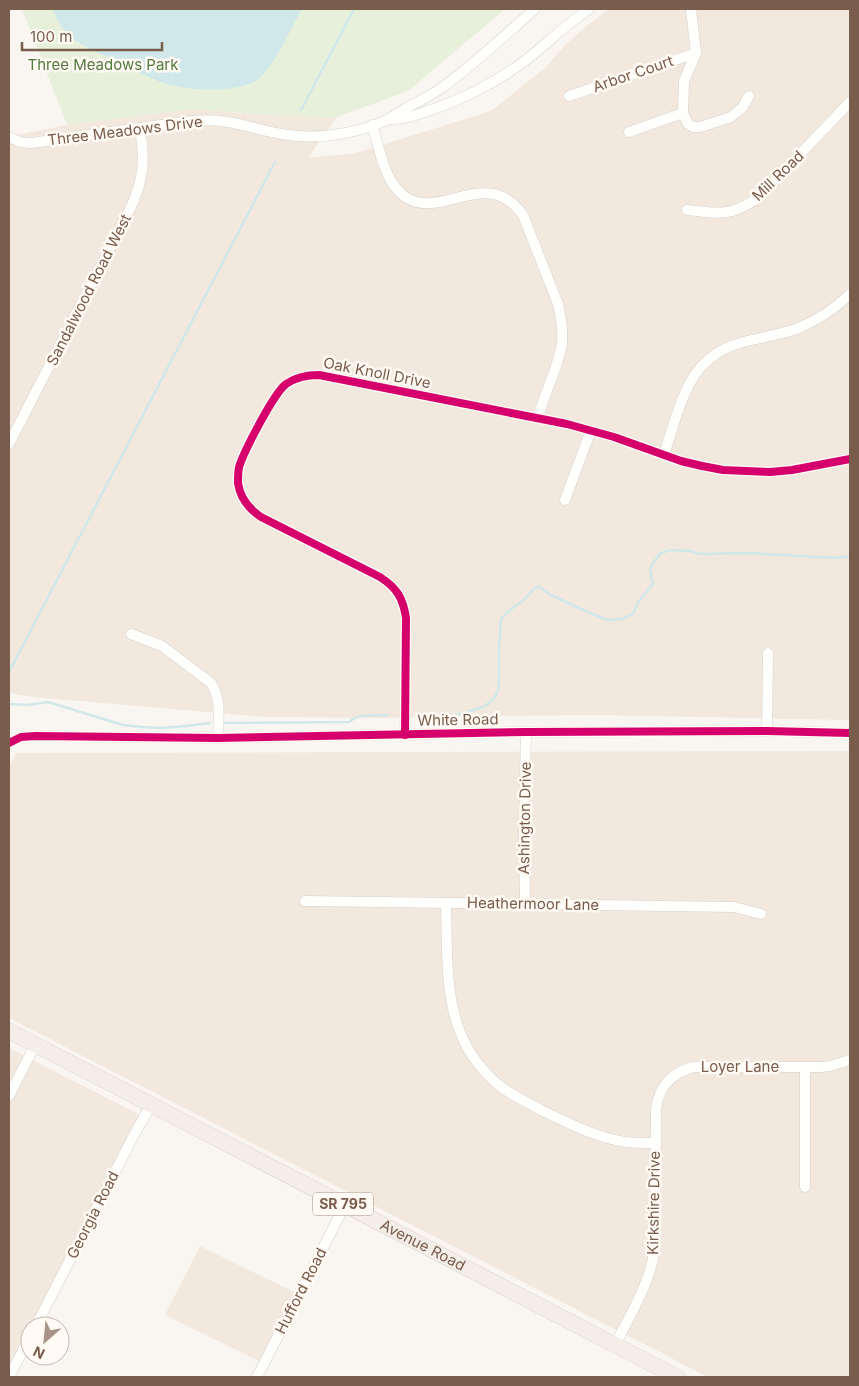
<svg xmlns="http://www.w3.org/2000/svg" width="859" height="1386" font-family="Inter,sans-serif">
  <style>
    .residential { fill: #f2e8de }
    .green { fill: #e7f0db }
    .water { fill: #d0e8ea }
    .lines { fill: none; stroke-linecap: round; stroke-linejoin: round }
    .stream { stroke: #d0e8ea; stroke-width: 2.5 }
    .street-casing { stroke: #d7d1cb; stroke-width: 11 }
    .primary-casing { stroke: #dad1cc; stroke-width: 16 }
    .street { stroke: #fefefd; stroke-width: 10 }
    .primary { stroke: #f3eee8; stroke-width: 15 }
    .cycleway-casing { stroke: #fffaf3; stroke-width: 11 }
    .cycleway { stroke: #d6006c; stroke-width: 8 }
    .labels { text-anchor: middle; stroke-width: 5; stroke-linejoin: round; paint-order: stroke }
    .shield { fill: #fffaf3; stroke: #a28b7f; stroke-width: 1 }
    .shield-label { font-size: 14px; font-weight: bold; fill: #7a5c4d }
    .park-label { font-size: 15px; fill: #537a41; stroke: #fffaf3 }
    .street-label { font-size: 15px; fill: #7a5c4d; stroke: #fffaf3 }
  </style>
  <rect width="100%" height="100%" fill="#f9f5f0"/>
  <g class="residential">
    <polygon points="609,9 850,9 850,720 596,715 462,716 384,718 266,717 34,697 9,693 9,140 17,135 67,125 193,109 280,116 337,117 308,158 356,153 491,111 546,67 565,45 589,24"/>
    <polygon points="850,751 850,1377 708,1377 9,1018 9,768 16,753"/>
    <polygon points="9,1048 142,1116 34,1326 30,1326 30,1333 9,1374"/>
    <polygon points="200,1246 294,1292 259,1361 165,1315"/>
  </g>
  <polygon class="green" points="22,9 505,9 408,91 337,117 280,116 193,109 67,125"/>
  <path class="water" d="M53,9h249c-10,17 -29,61 -45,71 -18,12 -61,11 -82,6 -20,-4 -38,-15 -56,-24 -16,-7 -34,-14 -48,-25 -8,-7 -15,-18 -18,-28z"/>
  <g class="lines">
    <g class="stream">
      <polyline points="301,110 354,9"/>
      <polyline points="9,672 275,162"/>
      <polyline points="9,704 27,705 48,702 123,725 142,727 161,728 186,726 210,723"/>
      <polyline points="420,715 435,718 446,718 483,707 493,700 498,691 499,680 499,645 501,620 507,612 524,600 535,588 540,587 549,594 583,610 608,620 622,619 633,614 639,601 650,588 653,583 650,570 652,564 661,553 670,550 691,551 700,554 750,553 834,558 850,556"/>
      <path d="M225,723l124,-1c10,-9 25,-6 38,-7"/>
    </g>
    <g class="street-casing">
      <g id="street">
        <polyline points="569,96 696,53"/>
        <polyline points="683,113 684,81 696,53 691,9"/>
        <path d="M389,119c17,1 29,-5 45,-10 33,-12 64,-28 92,-49 21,-16 40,-36 63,-51"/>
        <path d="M372,125c6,19 11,46 23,62 37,47 88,-28 128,28l35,89c3,13 5,26 4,39 -4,26 -18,50 -24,75"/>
        <polyline points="629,132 683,113 688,124 693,127 700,127 731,117 743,107 749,96"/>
        <path d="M9,137l11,5 11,1 152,-21c15,-2 30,-3 45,0 24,4 46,13 71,14 29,2 61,-4 88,-16 5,-2 9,-6 13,-8 14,-9 29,-15 43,-25 32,-24 62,-52 92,-78"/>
        <path d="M687,210c14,1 31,5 45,1 9,-2 18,-8 26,-13l92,-96"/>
        <path d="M9,444l122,-237c13,-29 14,-47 9,-78"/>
        <path d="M664,455c8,-25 16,-57 30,-79 27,-40 62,-33 102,-47 20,-8 39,-20 54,-35"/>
        <polyline points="565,500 591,430"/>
        <path d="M131,634l31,12 49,37c11,17 7,36 7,55"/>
        <polyline points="767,731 768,653"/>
        <path d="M405,735l1,-117c-3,-20 -9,-30 -26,-41l-119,-60c-12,-8 -21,-20 -23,-34 0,-5 0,-11 1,-16 5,-16 35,-74 47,-83 10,-7 21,-9 33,-9l248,49 47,13 67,24 21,5 21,4 47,2 22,-2 58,-11"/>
        <polyline points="9,743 21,737 35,736 218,738 526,732 767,731 850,733"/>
        <polyline points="305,901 734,907 761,914"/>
        <path d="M446,903c2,67 -5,136 54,183 13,10 29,17 43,25 27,13 52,26 82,31 10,1 21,1 31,1"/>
        <polyline points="525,904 524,830 526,732"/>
        <polyline points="805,1067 805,1187"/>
        <polyline points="9,1096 35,1045"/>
        <polyline points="36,1326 134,1135 151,1105"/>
        <path d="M615,1345c16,-32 36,-63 40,-98l1,-137c2,-23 16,-38 38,-43h128l8,-1 20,-6"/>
        <polyline points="9,1377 30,1337"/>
        <polyline points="257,1377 345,1205"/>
      </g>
    </g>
    <g class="primary-casing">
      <g id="primary">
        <path id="s1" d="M9,1031l668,346"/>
      </g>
    </g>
    <use href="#street" class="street"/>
    <use href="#primary" class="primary"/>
    <g class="cycleway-casing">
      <g id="cycleway">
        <path d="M405,735l1,-117c-3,-20 -9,-30 -26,-41l-119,-60c-12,-8 -21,-20 -23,-34 0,-5 0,-11 1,-16 5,-16 35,-74 47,-83 10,-7 21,-9 33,-9l248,49 47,13 67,24 21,5 21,4 47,2 22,-2 58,-11"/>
        <polyline points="9,743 21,737 35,736 218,738 526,732 767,731 850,733"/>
      </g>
    </g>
    <use href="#cycleway" class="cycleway"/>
  </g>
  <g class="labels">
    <rect class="shield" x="313" y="1192.5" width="60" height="23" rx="4"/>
    <g class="shield-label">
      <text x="343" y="1209">SR 795</text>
    </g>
    <g class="park-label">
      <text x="103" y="70">Three Meadows Park</text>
    </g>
    <g class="street-label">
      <text transform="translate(633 74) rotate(-19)" y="5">Arbor Court</text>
      <text transform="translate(125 131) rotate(-7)" y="5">Three Meadows Drive</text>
      <text transform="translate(778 176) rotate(-44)" y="5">Mill Road</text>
      <text transform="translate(89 290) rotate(-63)" y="5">Sandalwood Road West</text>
      <text transform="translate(377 373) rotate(11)" y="5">Oak Knoll Drive</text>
      <text transform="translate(458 720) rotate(-1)" y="5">White Road</text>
      <text transform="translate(525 818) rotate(-89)" y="5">Ashington Drive</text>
      <text transform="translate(533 904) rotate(1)" y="5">Heathermoor Lane</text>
      <text x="740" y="1072">Loyer Lane</text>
      <text transform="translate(654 1203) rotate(-89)" y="5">Kirkshire Drive</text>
      <text transform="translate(93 1215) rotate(-63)" y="5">Georgia Road</text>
      <text dy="5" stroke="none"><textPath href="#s1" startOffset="466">Avenue Road</textPath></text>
      <text transform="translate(301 1291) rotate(-63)" y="5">Hufford Road</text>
    </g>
  </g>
  <rect width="859" height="1386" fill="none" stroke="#7a5c4d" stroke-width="20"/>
  <g transform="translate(45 1341) rotate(207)"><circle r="24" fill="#fffaf3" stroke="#cabbb1"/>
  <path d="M0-4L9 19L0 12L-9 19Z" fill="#a69286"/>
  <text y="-8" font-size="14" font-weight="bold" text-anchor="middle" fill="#7a5c4d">N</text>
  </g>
  <path d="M22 42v8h140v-8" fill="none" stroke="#7a5c4d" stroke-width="2.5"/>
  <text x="30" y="42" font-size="15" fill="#7a5c4d" stroke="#fffaf3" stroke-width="4" paint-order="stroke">100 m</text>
</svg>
